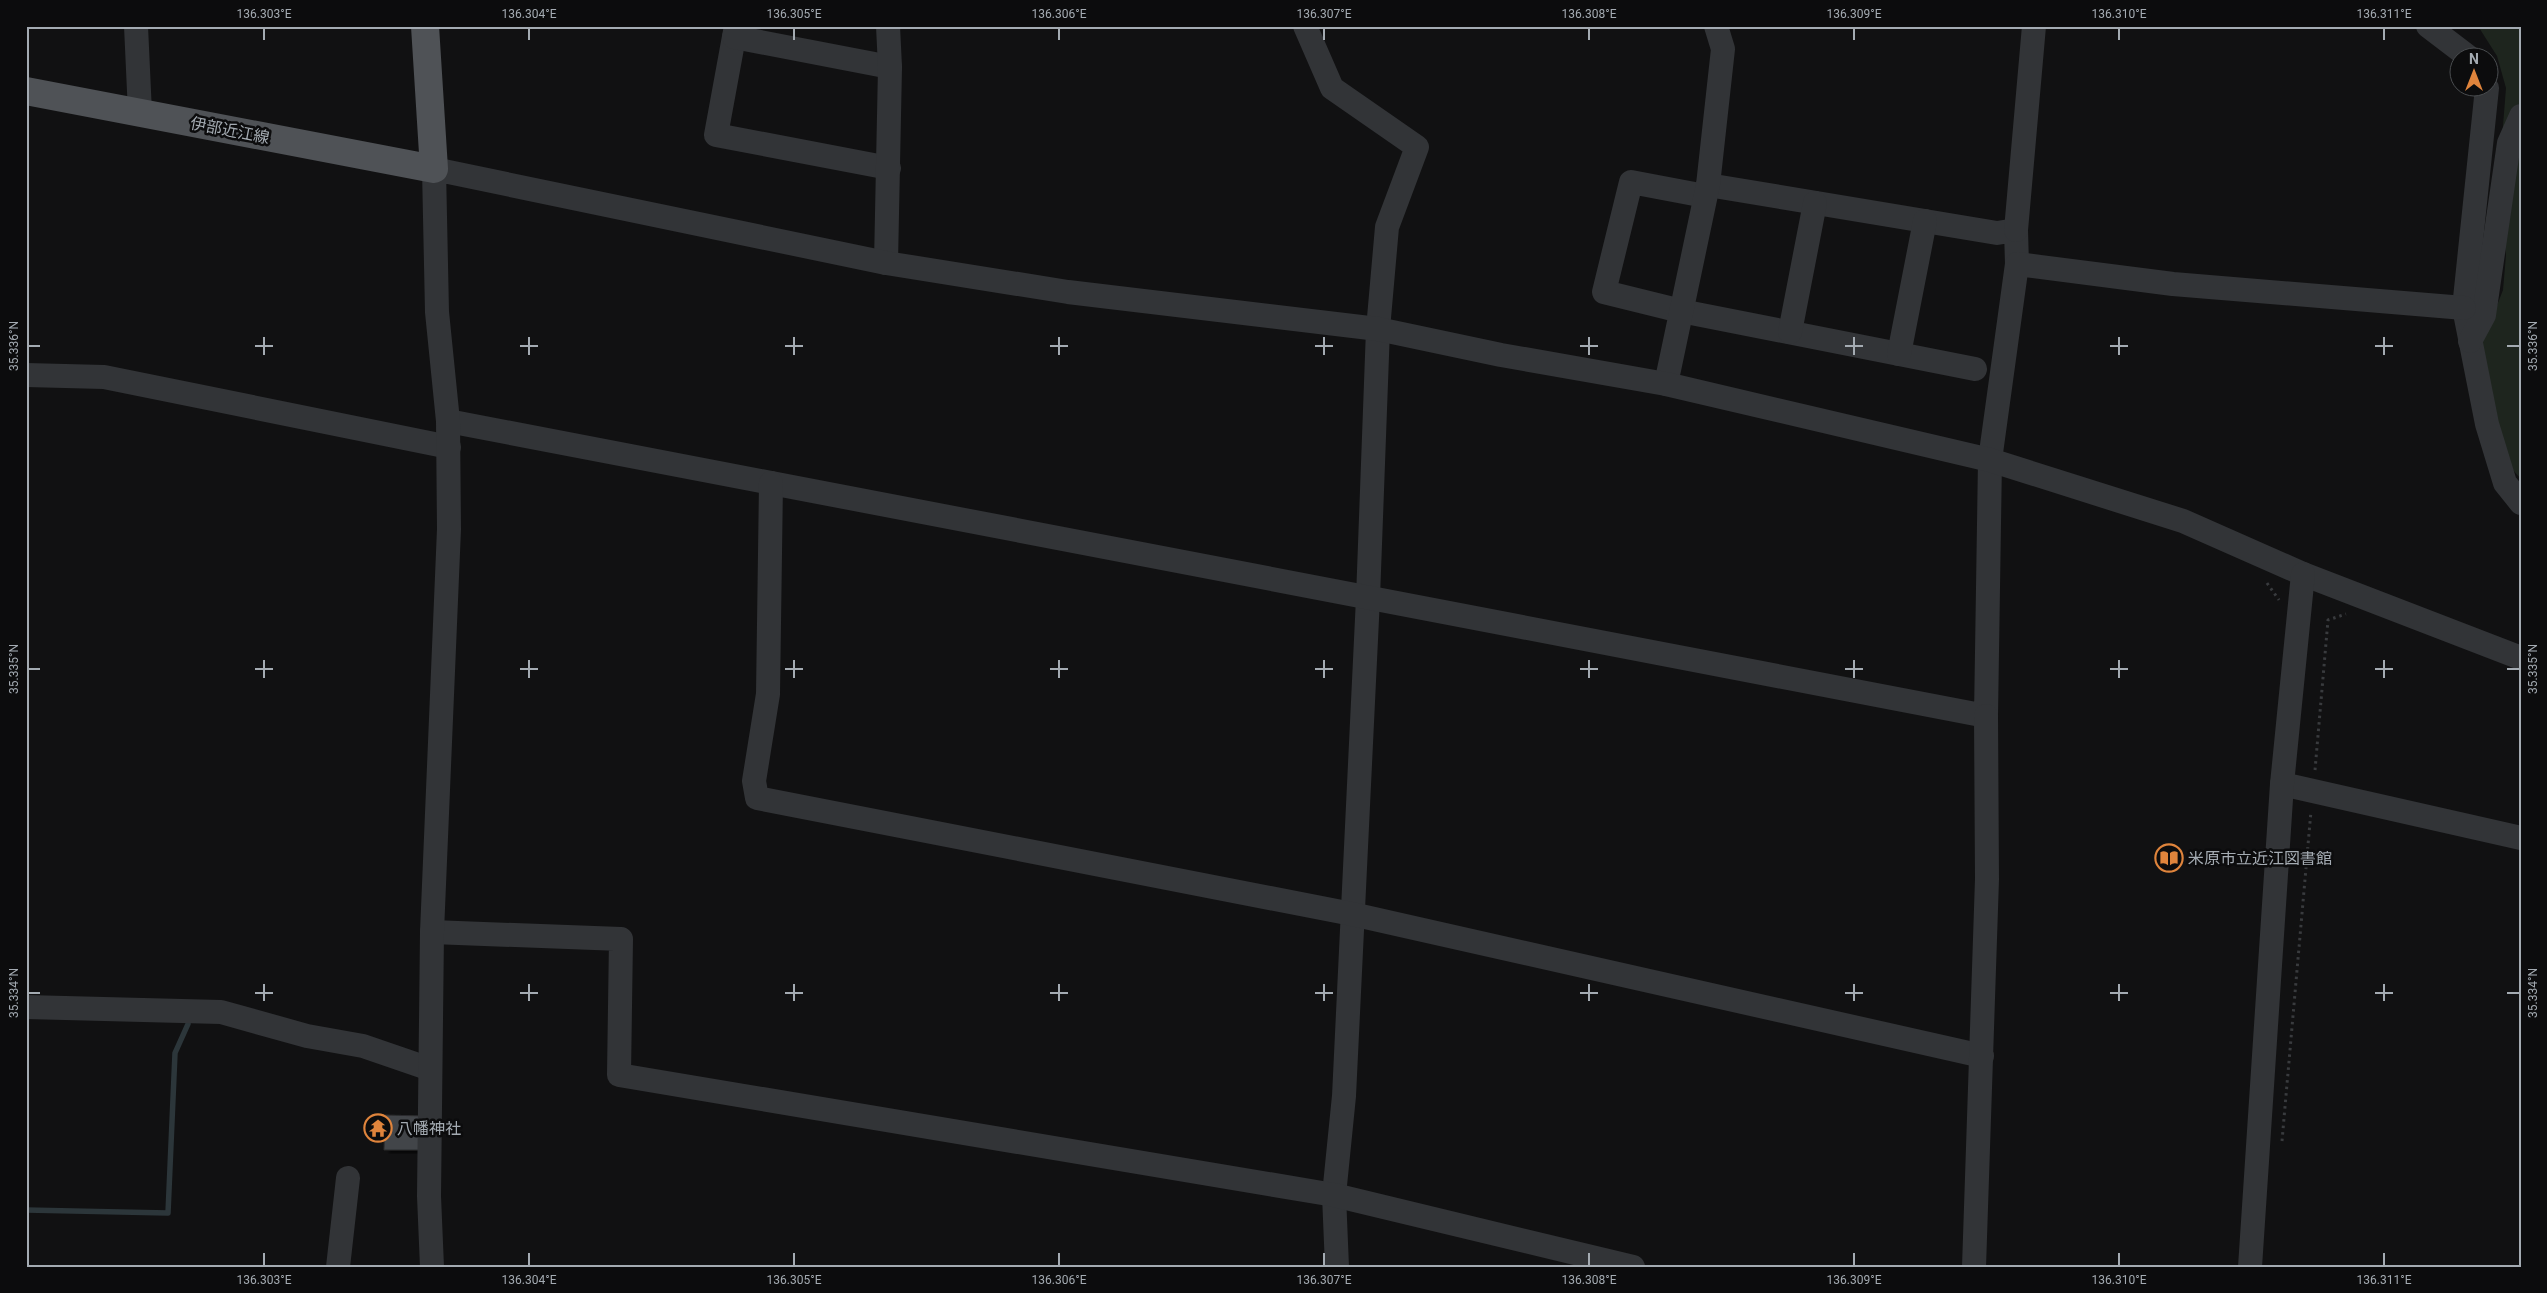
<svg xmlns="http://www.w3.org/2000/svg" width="2547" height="1293" font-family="Roboto,'Noto Sans JP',sans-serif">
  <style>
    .green { fill: #1e251e }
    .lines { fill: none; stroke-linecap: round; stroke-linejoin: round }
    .stream { stroke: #2c363a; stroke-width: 5.5 }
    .building { fill: #434548; stroke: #2b2c2e; filter: url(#shadow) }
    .path { stroke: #393b3e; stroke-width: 3; stroke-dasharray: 2.5 4; stroke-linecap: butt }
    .minor { stroke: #323437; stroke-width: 24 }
    .major { stroke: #4f5256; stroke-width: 28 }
    .ticks { fill: none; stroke: #a4abb2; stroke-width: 2 }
    .labels { text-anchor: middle; stroke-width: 5; stroke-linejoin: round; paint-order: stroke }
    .street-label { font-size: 16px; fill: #a4abb2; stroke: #0c0c0d }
    .poi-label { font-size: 16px; fill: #a4abb2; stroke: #0c0c0d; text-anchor: start }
    .neatline { fill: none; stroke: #a4abb2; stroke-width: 2 }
    .ticks-label { font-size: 12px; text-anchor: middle; fill: #a4abb2 }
  </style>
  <defs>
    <filter id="shadow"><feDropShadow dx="5.5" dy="3" stdDeviation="1" flood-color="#0009"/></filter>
  </defs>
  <rect width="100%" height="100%" fill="#111112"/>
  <polygon class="green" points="2478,26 2521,26 2521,479 2504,460 2478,354 2503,290 2506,255 2498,188 2506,88 2497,56"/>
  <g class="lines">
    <polyline class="stream" points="26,1210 168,1213 175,1053 188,1024"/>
  </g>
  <polygon class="building" points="385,1115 424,1116 424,1150 384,1150"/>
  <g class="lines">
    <g class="path">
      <polyline points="2267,583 2279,600"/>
      <polyline points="2315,770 2328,620 2346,614"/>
      <polyline points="2282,1141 2311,811"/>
    </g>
    <g class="minor">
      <polyline points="136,26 140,113"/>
      <polyline points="736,26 716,135 889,168"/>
      <polyline points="1305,26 1332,88 1417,147 1387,227 1378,329 1368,598 1344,1096 1334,1195 1337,1267"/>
      <polyline points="2428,26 2470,58"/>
      <polyline points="734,37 890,67"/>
      <polyline points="2487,88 2464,308 2487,424 2505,483 2521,503"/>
      <polyline points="1708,185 1997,233 2016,230 2017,264"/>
      <polyline points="1705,196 1631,182 1604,292 1681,311 1975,369"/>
      <polyline points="2016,230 2034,26"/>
      <polyline points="886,263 890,67 888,26"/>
      <polyline points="1790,332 1815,203"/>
      <polyline points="2470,341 2484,315 2509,143 2521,116"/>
      <polyline points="1899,354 1925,221"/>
      <polyline points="26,375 104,377 449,447"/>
      <polyline points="1666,384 1708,185 1723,49 1716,26"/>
      <polyline points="448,421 1986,716 1990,460 2017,264 2173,284 2464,308"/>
      <polyline points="771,483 768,694 754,781 757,798 1352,914 1982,1056"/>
      <polyline points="2282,784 2521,838"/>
      <polyline points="432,932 621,939 619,1075 1334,1195 1633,1267"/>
      <polyline points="26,1007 221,1012 307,1036 363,1046 430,1069"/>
      <polyline points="338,1267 348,1178"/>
      <polyline points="432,1267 429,1196 432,932 449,529 448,421 437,312 434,169 886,263 1068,292 1378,329 1501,355 1666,384 1990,460 2183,521 2303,574 2521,658"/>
      <polyline points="1974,1267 1987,879 1986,716"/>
      <polyline points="2250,1267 2282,784 2303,574"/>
    </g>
    <polyline class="major" points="26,91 434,169 425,26"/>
  </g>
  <path class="ticks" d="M264,28v12M529,28v12M794,28v12M1059,28v12M1324,28v12M1589,28v12M1854,28v12M2119,28v12M2384,28v12M264,337v18M529,337v18M794,337v18M1059,337v18M1324,337v18M1589,337v18M1854,337v18M2119,337v18M2384,337v18M28,346h12M255,346h18M520,346h18M785,346h18M1050,346h18M1315,346h18M1580,346h18M1845,346h18M2110,346h18M2375,346h18M2507,346h13M264,660v18M529,660v18M794,660v18M1059,660v18M1324,660v18M1589,660v18M1854,660v18M2119,660v18M2384,660v18M28,669h12M255,669h18M520,669h18M785,669h18M1050,669h18M1315,669h18M1580,669h18M1845,669h18M2110,669h18M2375,669h18M2507,669h13M264,984v17M529,984v17M794,984v17M1059,984v17M1324,984v17M1589,984v17M1854,984v17M2119,984v17M2384,984v17M28,993h12M255,993h18M520,993h18M785,993h18M1050,993h18M1315,993h18M1580,993h18M1845,993h18M2110,993h18M2375,993h18M2507,993h13M264,1253v13M529,1253v13M794,1253v13M1059,1253v13M1324,1253v13M1589,1253v13M1854,1253v13M2119,1253v13M2384,1253v13"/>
  <defs>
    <g id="library-ring" transform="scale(1.4375)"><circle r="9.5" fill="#0c0c0d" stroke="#df843c" stroke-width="1.5"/><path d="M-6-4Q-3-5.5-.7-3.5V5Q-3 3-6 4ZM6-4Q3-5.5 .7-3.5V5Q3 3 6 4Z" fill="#df843c"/></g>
    <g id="temple-ring" transform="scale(1.4375)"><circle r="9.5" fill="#0c0c0d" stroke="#df843c" stroke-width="1.5"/><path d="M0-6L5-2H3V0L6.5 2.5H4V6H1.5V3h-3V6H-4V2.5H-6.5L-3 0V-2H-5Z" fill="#df843c"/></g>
  </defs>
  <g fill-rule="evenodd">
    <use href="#library-ring" x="2169" y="858"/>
    <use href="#temple-ring" x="378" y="1128"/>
  </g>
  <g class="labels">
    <g class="street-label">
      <text transform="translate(230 130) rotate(11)" y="6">伊部近江線</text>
    </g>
    <g class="poi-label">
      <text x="2188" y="864">米原市立近江図書館</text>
      <text x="397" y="1134">八幡神社</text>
    </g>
  </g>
  <rect width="2547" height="1293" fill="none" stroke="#0c0c0d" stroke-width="55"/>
  <g transform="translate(2474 72)"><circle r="24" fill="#0c0c0d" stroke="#494c4f"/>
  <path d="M0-4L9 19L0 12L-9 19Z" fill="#df843c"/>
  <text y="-8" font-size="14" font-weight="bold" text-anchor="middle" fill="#a4abb2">N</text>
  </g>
  <rect x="28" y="28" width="2492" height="1238" class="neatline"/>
  <g class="ticks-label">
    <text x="264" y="18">136.303°E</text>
    <text x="529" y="18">136.304°E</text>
    <text x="794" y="18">136.305°E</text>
    <text x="1059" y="18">136.306°E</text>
    <text x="1324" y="18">136.307°E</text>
    <text x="1589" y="18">136.308°E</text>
    <text x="1854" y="18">136.309°E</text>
    <text x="2119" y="18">136.310°E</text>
    <text x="2384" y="18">136.311°E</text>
    <text transform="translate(14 346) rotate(-90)" y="4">35.336°N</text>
    <text transform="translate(2533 346) rotate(-90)" y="4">35.336°N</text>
    <text transform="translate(14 669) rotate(-90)" y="4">35.335°N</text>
    <text transform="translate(2533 669) rotate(-90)" y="4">35.335°N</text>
    <text transform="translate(14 993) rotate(-90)" y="4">35.334°N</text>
    <text transform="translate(2533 993) rotate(-90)" y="4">35.334°N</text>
    <text x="264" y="1284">136.303°E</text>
    <text x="529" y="1284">136.304°E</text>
    <text x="794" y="1284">136.305°E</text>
    <text x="1059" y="1284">136.306°E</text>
    <text x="1324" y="1284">136.307°E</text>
    <text x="1589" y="1284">136.308°E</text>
    <text x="1854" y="1284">136.309°E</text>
    <text x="2119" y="1284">136.310°E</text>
    <text x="2384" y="1284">136.311°E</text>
  </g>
</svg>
